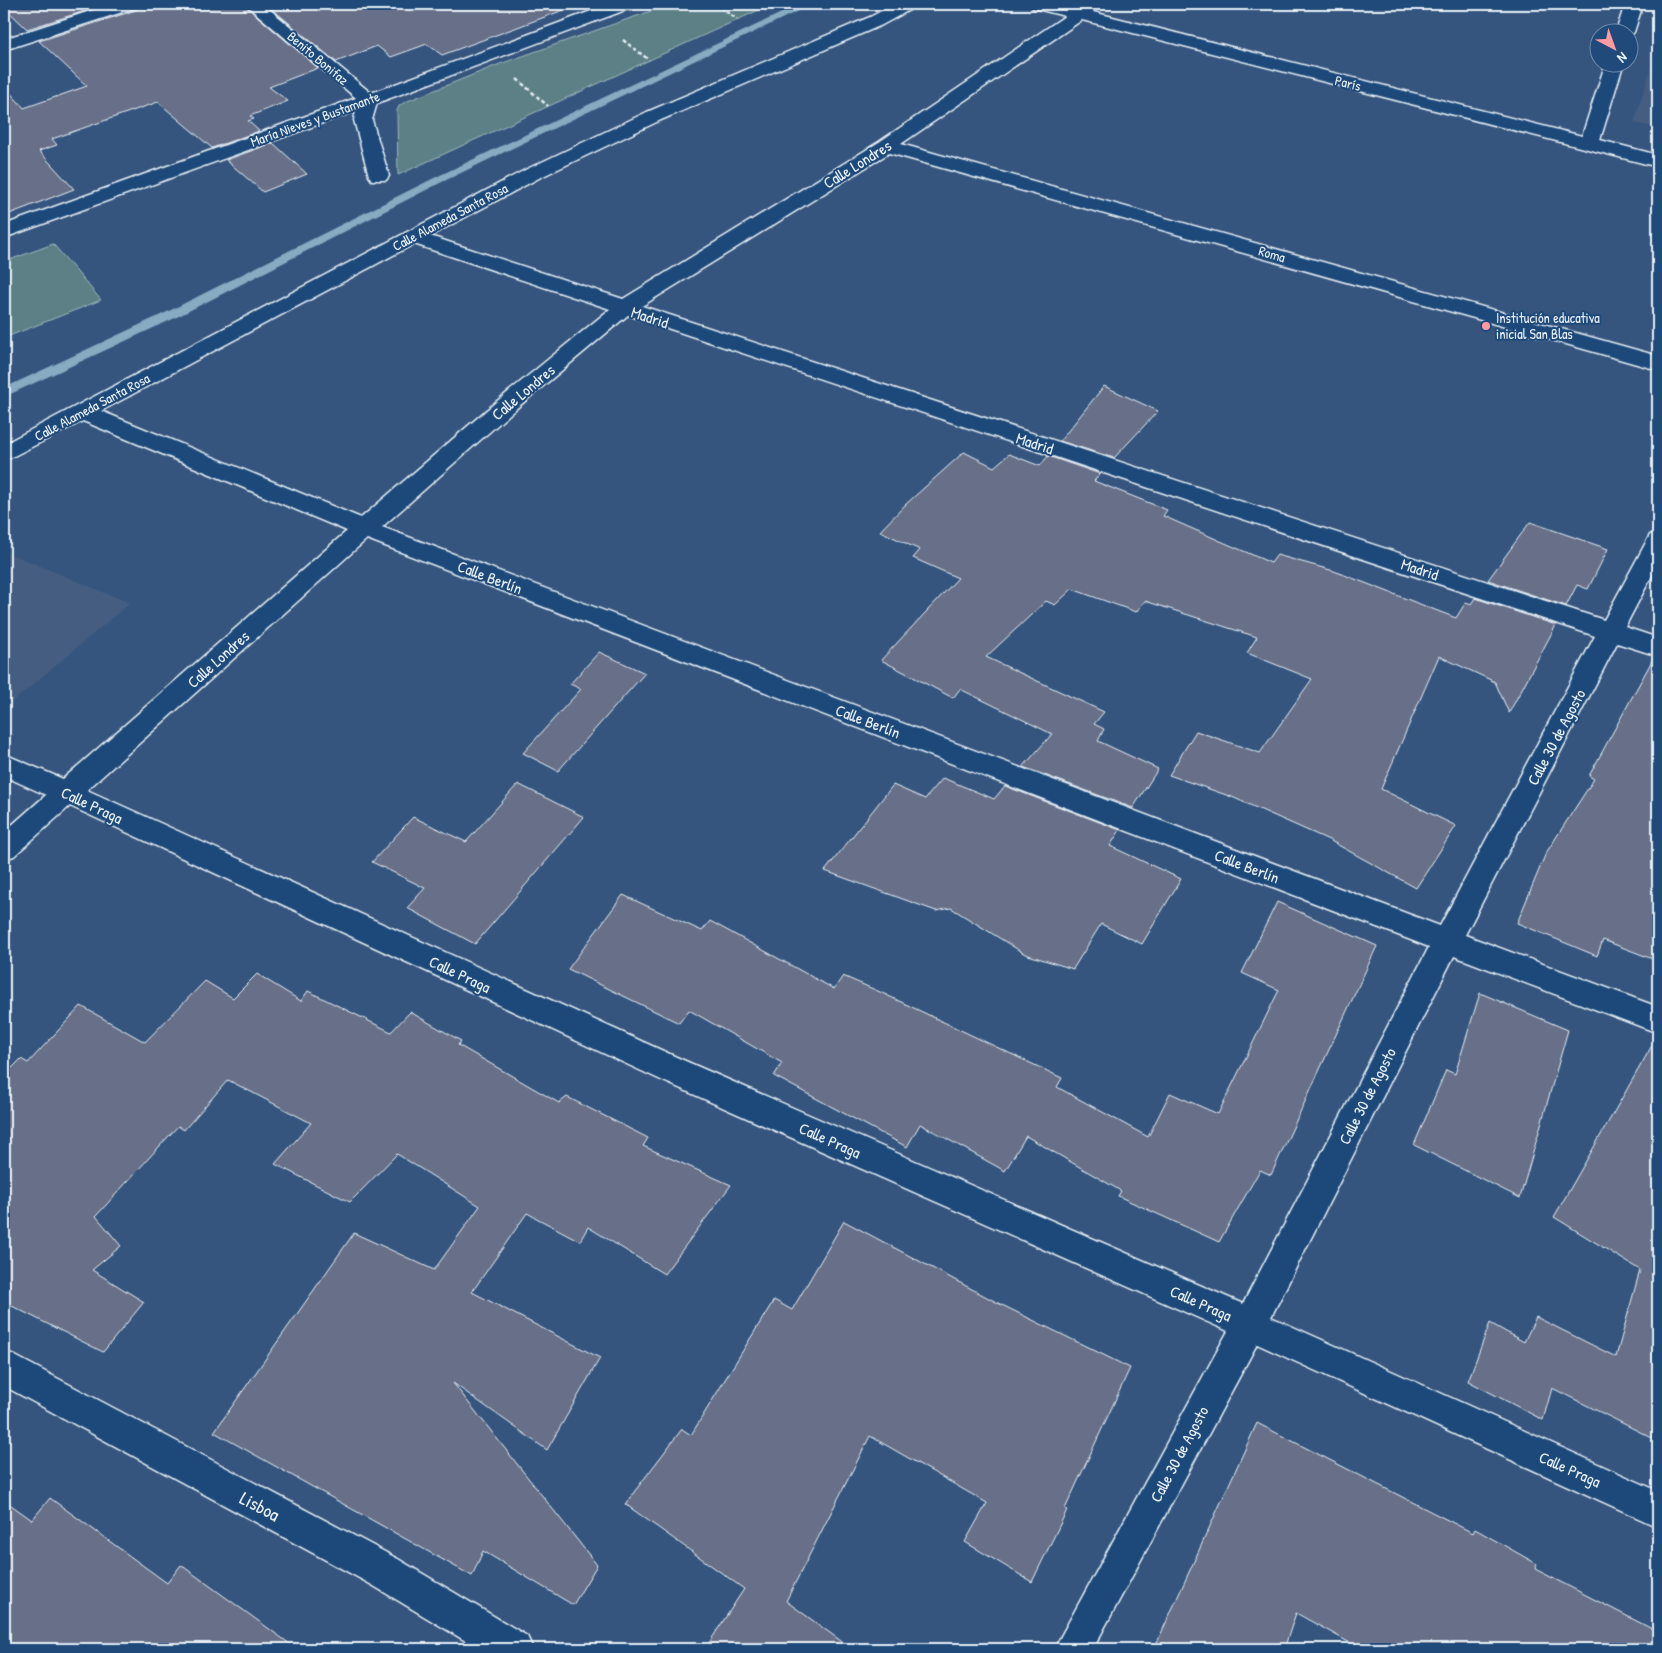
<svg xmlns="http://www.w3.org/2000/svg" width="1662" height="1653" font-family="'Patrick Hand',sans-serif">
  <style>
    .built { fill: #445d81 }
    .green { fill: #5c8086; stroke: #a2b8bf }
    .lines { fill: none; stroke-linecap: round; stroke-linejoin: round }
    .stream { fill: #86abc2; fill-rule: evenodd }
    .building { fill: #687089; stroke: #e8f1f8 }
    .minor-casing { stroke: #e8f1f8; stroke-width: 3 }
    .path { stroke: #e8f1f8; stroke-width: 2.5; stroke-dasharray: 4 2.5; stroke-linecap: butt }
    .minor { fill: #1f4a7a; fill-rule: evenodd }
    .poi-dot { fill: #ff9aa2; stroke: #1f4a7a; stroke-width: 2 }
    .labels { text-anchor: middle; stroke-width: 4; stroke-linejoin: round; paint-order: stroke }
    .far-street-label { font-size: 14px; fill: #e8f1f8; stroke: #1f4a7a }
    .far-poi-label { font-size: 14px; fill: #e8f1f8; stroke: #1f4a7a; text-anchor: start }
    .street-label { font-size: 16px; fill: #e8f1f8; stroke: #1f4a7a }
    .near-street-label { font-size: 19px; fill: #e8f1f8; stroke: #1f4a7a }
  </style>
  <rect width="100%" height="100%" fill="#35557e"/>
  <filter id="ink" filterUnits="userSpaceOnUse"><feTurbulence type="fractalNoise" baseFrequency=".02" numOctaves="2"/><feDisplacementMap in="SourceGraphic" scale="10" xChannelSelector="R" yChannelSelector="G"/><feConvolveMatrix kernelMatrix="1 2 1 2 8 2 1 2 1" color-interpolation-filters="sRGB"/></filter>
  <g filter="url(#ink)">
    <g class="built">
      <polygon points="1658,44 1658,128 1634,123"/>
      <polygon points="4,551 130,603 4,709"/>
    </g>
    <g class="green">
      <polygon points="671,4 772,4 398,175 397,111 399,106 405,102 500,64"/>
      <polygon points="53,244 101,300 4,338 4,262"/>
    </g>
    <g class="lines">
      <polygon class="stream" points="792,8 800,10 440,183 173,319 4,397 4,388 165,313 432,179"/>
    </g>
    <g class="building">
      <polygon points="4,4 107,4 27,29 4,7"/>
      <polygon points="140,4 243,4 318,68 269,87 288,101 250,116 254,119 248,121 259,131 212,148 158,102 52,139 57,145 39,151 74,189 4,216 4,86 24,108 87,86 39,41 136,10"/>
      <polygon points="266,4 568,4 569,8 442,55 427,44 391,57 377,46 336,62"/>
      <polygon points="273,143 307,174 263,192 226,160"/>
      <polygon points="1104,386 1158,411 1114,458 1060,441"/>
      <polygon points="964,452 994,467 1009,454 1040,466 1048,456 1100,474 1094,481 1167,510 1163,516 1271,563 1277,555 1334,571 1456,618 1466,602 1471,604 1475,598 1556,625 1509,713 1495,682 1439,656 1381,789 1456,826 1416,888 1329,840 1232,797 1169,775 1196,731 1260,753 1312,679 1247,653 1257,637 1145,601 1136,612 1072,589 1055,605 1046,601 986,657 1104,712 1094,724 1104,729 1098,741 1158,769 1133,808 1023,767 1052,734 960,689 953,698 881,660 958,578 913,558 920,550 880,531 905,505"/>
      <polygon points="1530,522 1608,549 1588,589 1577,585 1566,606 1488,580"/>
      <polygon points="599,652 645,673 558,771 523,753 581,689 570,684"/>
      <polygon points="1654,657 1658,658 1658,961 1603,940 1597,956 1517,923 1546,853 1594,779 1589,776"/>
      <polygon points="943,778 994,799 1005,786 1120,830 1110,846 1181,879 1142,944 1101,924 1073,969 1025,954 951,908 936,911 825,871 893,785 925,799"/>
      <polygon points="518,784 584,817 475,944 407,908 425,888 372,862 413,817 466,842"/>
      <polygon points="623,895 702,931 710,921 834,989 843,976 880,992 1062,1078 1057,1087 1148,1137 1170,1093 1218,1114 1279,990 1242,973 1277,902 1377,946 1271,1175 1260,1170 1219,1242 1118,1196 1121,1191 1026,1136 1005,1171 920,1124 907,1147 774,1076 782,1063 689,1010 679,1023 568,969"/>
      <polygon points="257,974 301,1001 308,991 391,1032 410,1012 461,1041 458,1045 559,1103 567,1097 648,1138 643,1146 731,1185 664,1274 588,1227 580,1241 527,1213 472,1292 600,1358 547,1450 453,1383 597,1565 573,1605 483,1551 472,1576 214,1432 354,1233 434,1270 480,1206 397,1154 350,1202 275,1164 311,1123 228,1080 184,1130 178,1126 96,1216 121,1246 92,1270 144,1302 103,1352 4,1302 4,1076 21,1059 28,1063 81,1006 145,1042 205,981 233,998"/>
      <polygon points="1480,993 1568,1030 1520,1198 1414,1145 1446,1070 1455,1074"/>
      <polygon points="1658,1035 1658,1441 1552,1388 1543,1420 1468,1381 1490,1323 1524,1342 1536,1317 1616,1357 1640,1270 1554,1217"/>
      <polygon points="844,1221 998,1303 1130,1368 1065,1509 1067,1510 1032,1582 965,1542 987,1503 870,1436 786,1601 852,1649 705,1649 744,1589 625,1504 682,1429 691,1435 774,1300 792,1310"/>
      <polygon points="1257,1423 1473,1533 1475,1529 1537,1564 1535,1569 1658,1632 1658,1649 1361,1649 1296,1613 1284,1649 1154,1649"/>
      <polygon points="50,1498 167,1583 181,1565 297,1649 4,1649 4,1500 32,1520"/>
    </g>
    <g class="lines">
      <g class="minor-casing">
        <g id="minor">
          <polygon points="112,4 138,4 135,8 4,50 4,39"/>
          <polygon points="245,4 263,4 371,93 610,4 634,4 631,8 377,103 372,120 389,176 386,180 372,180 369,176 354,120 356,111 4,238 4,225 356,98"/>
          <path d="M895,4h21l-3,4 -31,17 -221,95 -122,58 -109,58 193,63 256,-157 186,-126 -32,-8 -2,-4h28l17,4 7,-4h19l-9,8 489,124 24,-74h18l-24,78 58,15v12l-576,-147 -181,124 757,212v14l-769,-217 -247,153 962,314 46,-85 8,-2v31l-33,63 33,11v18l-41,-13 -152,292 193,72v26l-204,-77 -183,361 387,174v36l-401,-183 -164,305h-39l174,-318 -567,-251 -591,-274 -56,50 -10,3v-27l42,-37 -42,-19v-22l59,25 284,-248 -264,-110 -79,40v-17l521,-274 122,-58 223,-95zM414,244l196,65 -114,93 -135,116 -260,-107zM628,315l967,321 -155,290 -1058,-399 130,-115zM367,539l1062,408 -186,357 -560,-244 -596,-270z"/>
          <polygon points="1625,4 1643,4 1634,32 1630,36 1630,32 1616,32"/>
          <polygon points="4,1350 398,1559 527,1636 533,1649 479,1649 372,1585 4,1386"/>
        </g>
      </g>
      <g class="path">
        <polyline points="715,4 737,19"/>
        <polyline points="623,40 649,60"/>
        <polyline points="517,79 548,106"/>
      </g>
      <use href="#minor" class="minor"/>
    </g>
  </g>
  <circle class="poi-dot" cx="1486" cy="326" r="5"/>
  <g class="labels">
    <g class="far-street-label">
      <text transform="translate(318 58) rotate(40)" y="5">Benito Bonifaz</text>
      <text transform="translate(1348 83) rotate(14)" y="5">París</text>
      <text transform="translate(315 119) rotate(-20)" y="5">María Nieves y Bustamante</text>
      <text transform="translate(450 217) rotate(-28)" y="5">Calle Alameda Santa Rosa</text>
      <text transform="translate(1272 254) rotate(16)" y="5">Roma</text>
      <text transform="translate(92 407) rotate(-28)" y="5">Calle Alameda Santa Rosa</text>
    </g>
    <g class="far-poi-label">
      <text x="1496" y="323">Institución educativa<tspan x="1496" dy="16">inicial San Blas</tspan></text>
    </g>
    <g class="street-label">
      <text transform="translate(857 164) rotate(-32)" y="6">Calle Londres</text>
      <text transform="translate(650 317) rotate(18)" y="6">Madrid</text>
      <text transform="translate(523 392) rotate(-40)" y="6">Calle Londres</text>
      <text transform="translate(1035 443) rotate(18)" y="6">Madrid</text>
      <text transform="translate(1420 569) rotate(18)" y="6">Madrid</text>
      <text transform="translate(490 577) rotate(21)" y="6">Calle Berlín</text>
      <text transform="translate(218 659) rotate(-42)" y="6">Calle Londres</text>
      <text transform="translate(868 721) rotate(21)" y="6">Calle Berlín</text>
      <text transform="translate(1556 737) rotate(-62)" y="6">Calle 30 de Agosto</text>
      <text transform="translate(92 805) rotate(25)" y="6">Calle Praga</text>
      <text transform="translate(1247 866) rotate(21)" y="6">Calle Berlín</text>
      <text transform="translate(460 974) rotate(25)" y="6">Calle Praga</text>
      <text transform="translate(1367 1096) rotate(-63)" y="6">Calle 30 de Agosto</text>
      <text transform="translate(830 1140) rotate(24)" y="6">Calle Praga</text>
      <text transform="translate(1201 1303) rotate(24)" y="6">Calle Praga</text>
      <text transform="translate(1179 1454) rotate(-62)" y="6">Calle 30 de Agosto</text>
      <text transform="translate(1570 1469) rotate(24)" y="6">Calle Praga</text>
    </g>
    <g class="near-street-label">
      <text transform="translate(260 1506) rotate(28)" y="7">Lisboa</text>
    </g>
  </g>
  <rect width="1662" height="1653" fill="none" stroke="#1f4a7a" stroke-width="20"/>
  <rect x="10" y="10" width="1642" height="1633" fill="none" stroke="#e8f1f8" stroke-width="2" filter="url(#ink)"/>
  <g transform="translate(1614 48) rotate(139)"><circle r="24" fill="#1f4a7a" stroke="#6f8dac"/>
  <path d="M0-4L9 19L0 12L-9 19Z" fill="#ff9aa2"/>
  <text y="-8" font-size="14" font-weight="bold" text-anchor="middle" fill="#e8f1f8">N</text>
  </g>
</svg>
